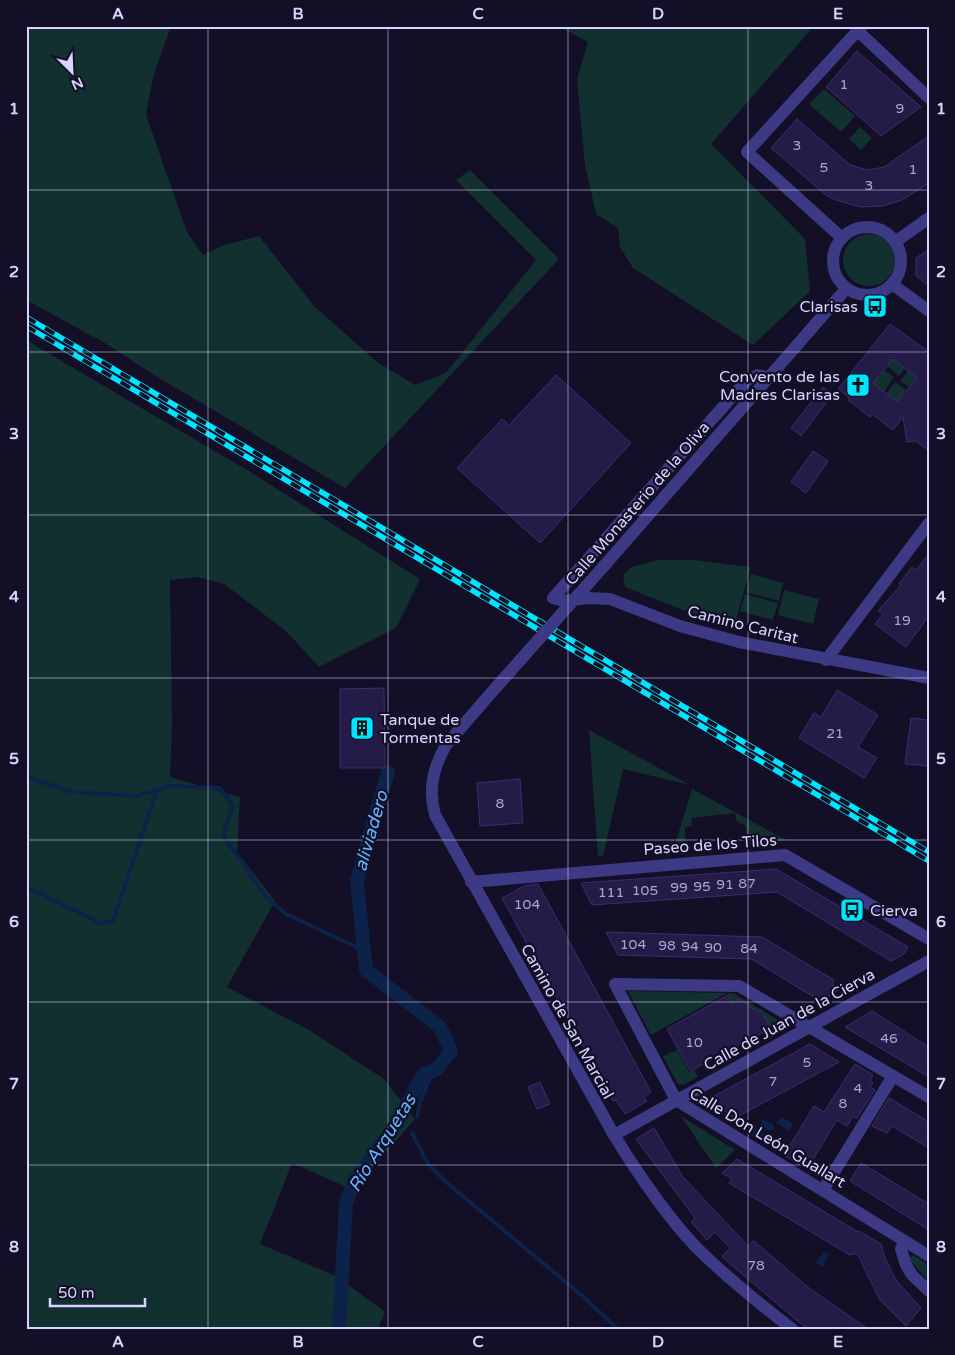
<svg xmlns="http://www.w3.org/2000/svg" width="955" height="1355" font-family="'Varela Round',sans-serif">
  <style>
    .green { fill: #12302f }
    .water { fill: #0c2248 }
    .lines { fill: none; stroke-linecap: round; stroke-linejoin: round }
    .stream { stroke: #0c2248; stroke-width: 4 }
    .canal { stroke: #0c2248; stroke-width: 14 }
    .building { fill: #241b47; stroke: #3b2d73; fill-rule: evenodd }
    .street { stroke: #3d3a85; stroke-width: 12 }
    .rail-casing { stroke: #00e5ff; stroke-width: 5.5 }
    .rail { stroke: #130f26; stroke-width: 4; stroke-dasharray: 11; stroke-linecap: butt }
    .street-bridge { stroke: #3d3a85; stroke-width: 12 }
    .grid { fill: none; stroke: #d9d4ff; stroke-width: 1; stroke-opacity: 0.55 }
    .labels { text-anchor: middle; stroke-width: 4.5; stroke-linejoin: round; paint-order: stroke }
    .number-label { font-size: 14px; fill: #aca6d1 }
    .poi-label { font-size: 16px; fill: #d9d4ff; stroke: #130f26; text-anchor: end }
    .street-label { font-size: 16px; fill: #d9d4ff; stroke: #130f26 }
    .water-label { font-size: 18px; font-style: italic; fill: #62b6ff; stroke: #130f26 }
    .neatline { fill: none; stroke: #d9d4ff; stroke-width: 2 }
    .grid-label { font-size: 16px; text-anchor: middle; font-weight: bold; fill: #d9d4ff }
  </style>
  <rect width="100%" height="100%" fill="#130f26"/>
  <g class="green">
    <polygon points="26,26 171,26 153,77 146,115 187,232 203,255 221,246 259,236 314,306 377,362 415,385 446,373 536,260 456,180 470,170 559,259 345,488 154,375 105,343 26,300"/>
    <polygon points="558,26 814,26 711,144 805,239 810,291 753,345 633,268 620,247 618,228 596,214 585,165 577,79 588,42"/>
    <polygon points="824,89 855,116 841,132 809,104"/>
    <polygon points="860,127 872,138 861,150 849,139"/>
    <circle cx="869" cy="260" r="26"/>
    <polygon points="26,340 247,470 420,579 396,628 319,667 286,631 224,584 197,577 170,580 172,723 170,777 240,797 237,852 275,901 227,987 309,1030 384,1079 415,1119 353,1190 292,1163 260,1244 336,1276 385,1312 378,1329 26,1329"/>
    <polygon points="893,359 905,368 899,376 887,366"/>
    <polygon points="884,370 894,377 884,392 873,383"/>
    <polygon points="908,371 917,378 909,387 900,381"/>
    <polygon points="895,382 906,390 897,402 886,394"/>
    <polygon points="658,560 693,560 751,567 734,627 675,607 625,587 623,575 632,567"/>
    <polygon points="751,574 783,583 779,601 746,592"/>
    <polygon points="784,590 819,599 813,624 778,615"/>
    <polygon points="745,594 778,603 773,620 740,611"/>
    <polygon points="589,730 690,785 623,769 603,856 598,857"/>
    <polygon points="692,789 786,840 747,845 746,826 736,821 735,813 691,818 692,825 685,828 686,850 673,851"/>
    <polygon points="628,991 733,993 790,1027 769,1039 766,1032 771,1029 761,1010 758,1011 738,999 732,1002 727,993 651,1035"/>
    <polygon points="677,1050 689,1072 695,1070 698,1077 683,1085 678,1084 663,1056"/>
    <polygon points="681,1116 735,1150 716,1168"/>
    <polygon points="913,1255 929,1265 929,1282 909,1259"/>
  </g>
  <g class="water">
    <polygon points="782,1117 793,1124 789,1131 777,1123"/>
    <polygon points="763,1119 774,1125 774,1129 770,1131 760,1125"/>
    <polygon points="755,1128 769,1137 765,1143 751,1135"/>
    <polygon points="824,1252 829,1254 823,1267 816,1263"/>
  </g>
  <g class="lines">
    <g class="stream">
      <polyline points="26,777 73,792 136,796 170,786 220,788 233,805 223,835 265,896 286,914 365,951"/>
      <polyline points="26,887 100,923 113,921 157,790"/>
      <polyline points="417,1117 420,1102 433,1071"/>
      <polyline points="412,1133 428,1164 446,1182 580,1294 618,1329"/>
    </g>
    <polyline class="canal" points="339,1329 346,1203 354,1181 395,1126 423,1075 437,1069 451,1051 440,1027 366,970 357,881 388,772"/>
  </g>
  <g class="building">
    <polygon points="857,51 921,107 881,136 826,87"/>
    <polygon points="797,119 850,165 868,170 884,167 929,136 929,183 902,200 883,206 860,207 836,200 826,195 771,148"/>
    <polygon points="929,249 929,286 916,276 916,258"/>
    <path d="M890,324l39,28v99l-13,-10 -9,1 -4,-25 -10,13 -21,-16 -2,3 -22,-17 2,-2 -12,-9zM893,359l24,19 -20,24 -24,-19z"/>
    <polygon points="556,375 631,443 540,543 457,468 502,419 509,425"/>
    <polygon points="823,387 832,395 801,436 791,428"/>
    <polygon points="813,451 828,461 806,493 791,482"/>
    <polygon points="929,554 929,616 906,647 875,624 883,614 878,611 901,585 899,584 912,567 916,570"/>
    <polygon points="384,688 385,768 340,768 340,689"/>
    <polygon points="837,690 878,715 858,747 877,758 864,778 799,738 814,713 821,717"/>
    <polygon points="911,718 929,720 929,766 905,764"/>
    <polygon points="520,779 523,823 480,826 477,783"/>
    <polygon points="776,869 908,947 904,954 891,961 777,892 592,905 581,883"/>
    <polygon points="538,884 651,1092 644,1097 647,1101 625,1114 616,1100 613,1101 502,898 524,886"/>
    <polygon points="606,932 762,937 834,980 832,984 840,989 820,1001 752,959 618,955"/>
    <polygon points="728,995 732,1003 739,999 758,1012 761,1010 771,1028 690,1071 667,1029"/>
    <polygon points="872,1011 929,1047 929,1077 845,1027"/>
    <polygon points="810,1044 839,1062 735,1118 707,1100"/>
    <polygon points="855,1064 873,1075 870,1081 873,1083 870,1087 875,1090 857,1118 853,1116 847,1126 837,1120 807,1169 784,1155 814,1106 824,1112"/>
    <polygon points="540,1082 550,1104 537,1109 528,1087"/>
    <polygon points="889,1098 929,1122 929,1148 892,1126 887,1133 872,1126"/>
    <polygon points="654,1128 683,1177 748,1246 754,1241 809,1288 868,1329 807,1329 729,1263 722,1256 730,1248 715,1232 707,1240 691,1222 695,1218 636,1139"/>
    <polygon points="737,1159 858,1232 859,1231 881,1244 885,1258 896,1280 921,1308 906,1326 880,1300 857,1253 850,1255 729,1183 732,1179 722,1173"/>
    <polygon points="861,1163 929,1204 929,1230 850,1181"/>
  </g>
  <g class="lines">
    <g class="street">
      <polyline points="858,31 929,98"/>
      <circle cx="867" cy="261" r="34"/>
      <polyline points="842,238 747,152 862,26"/>
      <polyline points="895,242 929,218"/>
      <polyline points="892,284 929,311"/>
      <polyline points="769,378 758,375 747,380 553,598 563,601 588,598 610,599 680,626 739,642 929,678"/>
      <polyline points="604,566 846,289"/>
      <polyline points="826,660 929,523"/>
      <path d="M491,693l-45,52c-13,23 -18,44 -11,70l179,320c24,39 50,78 81,111 30,30 64,57 97,83"/>
      <polyline points="471,882 785,855 929,939"/>
      <polyline points="929,1097 739,986 615,984 676,1100 929,1256"/>
      <polyline points="614,1135 929,961"/>
      <polyline points="823,1190 893,1076"/>
      <polyline points="905,1241 901,1249 906,1265 912,1275 929,1291"/>
    </g>
    <g class="rail-casing">
      <g id="rail">
        <polyline points="26,317 929,852"/>
        <polyline points="26,326 929,861"/>
      </g>
    </g>
    <use href="#rail" class="rail"/>
    <polyline class="street-bridge" points="491,693 604,566"/>
  </g>
  <path class="grid" d="M208,26v1303M388,26v1303M568,26v1303M748,26v1303M26,190h903M26,352h903M26,515h903M26,678h903M26,840h903M26,1002h903M26,1165h903"/>
  <defs>
    <g id="bus-square" transform="scale(1.25)"><rect x="-9" y="-9" width="18" height="18" rx="4" fill="#00e5ff" stroke="#130f26"/><path d="M-5-6H5V4H4V6H2V4H-2V6H-4V4H-5ZM-3.5-4V0h7V-4ZM-3.5 1.2v1.5H-2V1.2ZM2 1.2v1.5H3.5V1.2Z" fill="#111"/></g>
    <g id="church-square" transform="scale(1.25)"><rect x="-9" y="-9" width="18" height="18" rx="4" fill="#00e5ff" stroke="#130f26"/><path d="M-1.2-6h2.4v3.5h3.3v2.4h-3.3V6h-2.4V-.1h-3.3v-2.4h3.3Z" fill="#111"/></g>
    <g id="building-square" transform="scale(1.25)"><rect x="-9" y="-9" width="18" height="18" rx="4" fill="#00e5ff" stroke="#130f26"/><path d="M-4-6H4V6H1V3H-1V6H-4ZM-2.5-4.3h1.7v1.8h-1.7ZM.8-4.3h1.7v1.8H.8ZM-2.5-1h1.7V.8h-1.7ZM.8-1h1.7V.8H.8Z" fill="#111"/></g>
  </defs>
  <g fill-rule="evenodd">
    <use href="#bus-square" x="875" y="306"/>
    <use href="#church-square" x="858" y="385"/>
    <use href="#building-square" x="362" y="728"/>
    <use href="#bus-square" x="852" y="910"/>
  </g>
  <g class="labels">
    <g class="number-label">
      <text x="844" y="89">1</text>
      <text x="900" y="113">9</text>
      <text x="797" y="150">3</text>
      <text x="824" y="172">5</text>
      <text x="913" y="174">1</text>
      <text x="869" y="190">3</text>
      <text x="902" y="625">19</text>
      <text x="835" y="738">21</text>
      <text x="500" y="808">8</text>
      <text x="747" y="888">87</text>
      <text x="725" y="889">91</text>
      <text x="702" y="891">95</text>
      <text x="679" y="892">99</text>
      <text x="645" y="895">105</text>
      <text x="611" y="897">111</text>
      <text x="527" y="909">104</text>
      <text x="633" y="949">104</text>
      <text x="667" y="950">98</text>
      <text x="690" y="951">94</text>
      <text x="713" y="952">90</text>
      <text x="749" y="953">84</text>
      <text x="889" y="1043">46</text>
      <text x="694" y="1047">10</text>
      <text x="807" y="1067">5</text>
      <text x="773" y="1086">7</text>
      <text x="858" y="1093">4</text>
      <text x="843" y="1108">8</text>
      <text x="756" y="1270">78</text>
    </g>
    <g class="poi-label">
      <text x="858" y="312">Clarisas</text>
      <text x="840" y="382">Convento de las<tspan x="840" dy="18">Madres Clarisas</tspan></text>
      <text x="380" y="725" text-anchor="start">Tanque de<tspan x="380" dy="18">Tormentas</tspan></text>
      <text x="870" y="916" text-anchor="start">Cierva</text>
    </g>
    <g class="street-label">
      <text transform="translate(637 503) rotate(-49)" y="6">Calle Monasterio de la Oliva</text>
      <text transform="translate(743 624) rotate(14)" y="6">Camino Caritat</text>
      <text transform="translate(710 844) rotate(-4)" y="6">Paseo de los Tilos</text>
      <text transform="translate(789 1019) rotate(-29)" y="6">Calle de Juan de la Cierva</text>
      <text transform="translate(568 1021) rotate(61)" y="6">Camino de San Marcial</text>
      <text transform="translate(768 1137) rotate(31)" y="6">Calle Don León Guallart</text>
    </g>
    <g class="water-label">
      <text transform="translate(371 831) rotate(-74)" y="6">aliviadero</text>
      <text transform="translate(382 1143) rotate(-58)" y="6">Río Arquetas</text>
    </g>
  </g>
  <rect width="955" height="1355" fill="none" stroke="#130f26" stroke-width="55"/>
  <g transform="translate(72 72) rotate(156)" stroke="#130f26" stroke-width="4" paint-order="stroke">
  <path d="M0-4L9 19L0 12L-9 19Z" fill="#d9d4ff"/>
  <text y="-8" font-size="14" font-weight="bold" text-anchor="middle" fill="#d9d4ff">N</text>
  </g>
  <path d="M50 1298v8h95v-8" fill="none" stroke="#d9d4ff" stroke-width="2.5"/>
  <text x="58" y="1298" font-size="15" fill="#d9d4ff" stroke="#130f26" stroke-width="4" paint-order="stroke">50 m</text>
  <rect x="28" y="28" width="900" height="1300" class="neatline"/>
  <g class="grid-label">
    <text x="118" y="19">A</text>
    <text x="298" y="19">B</text>
    <text x="478" y="19">C</text>
    <text x="658" y="19">D</text>
    <text x="838" y="19">E</text>
    <text x="14" y="114">1</text>
    <text x="941" y="114">1</text>
    <text x="14" y="277">2</text>
    <text x="941" y="277">2</text>
    <text x="14" y="439">3</text>
    <text x="941" y="439">3</text>
    <text x="14" y="602">4</text>
    <text x="941" y="602">4</text>
    <text x="14" y="764">5</text>
    <text x="941" y="764">5</text>
    <text x="14" y="927">6</text>
    <text x="941" y="927">6</text>
    <text x="14" y="1089">7</text>
    <text x="941" y="1089">7</text>
    <text x="14" y="1252">8</text>
    <text x="941" y="1252">8</text>
    <text x="118" y="1347">A</text>
    <text x="298" y="1347">B</text>
    <text x="478" y="1347">C</text>
    <text x="658" y="1347">D</text>
    <text x="838" y="1347">E</text>
  </g>
</svg>
